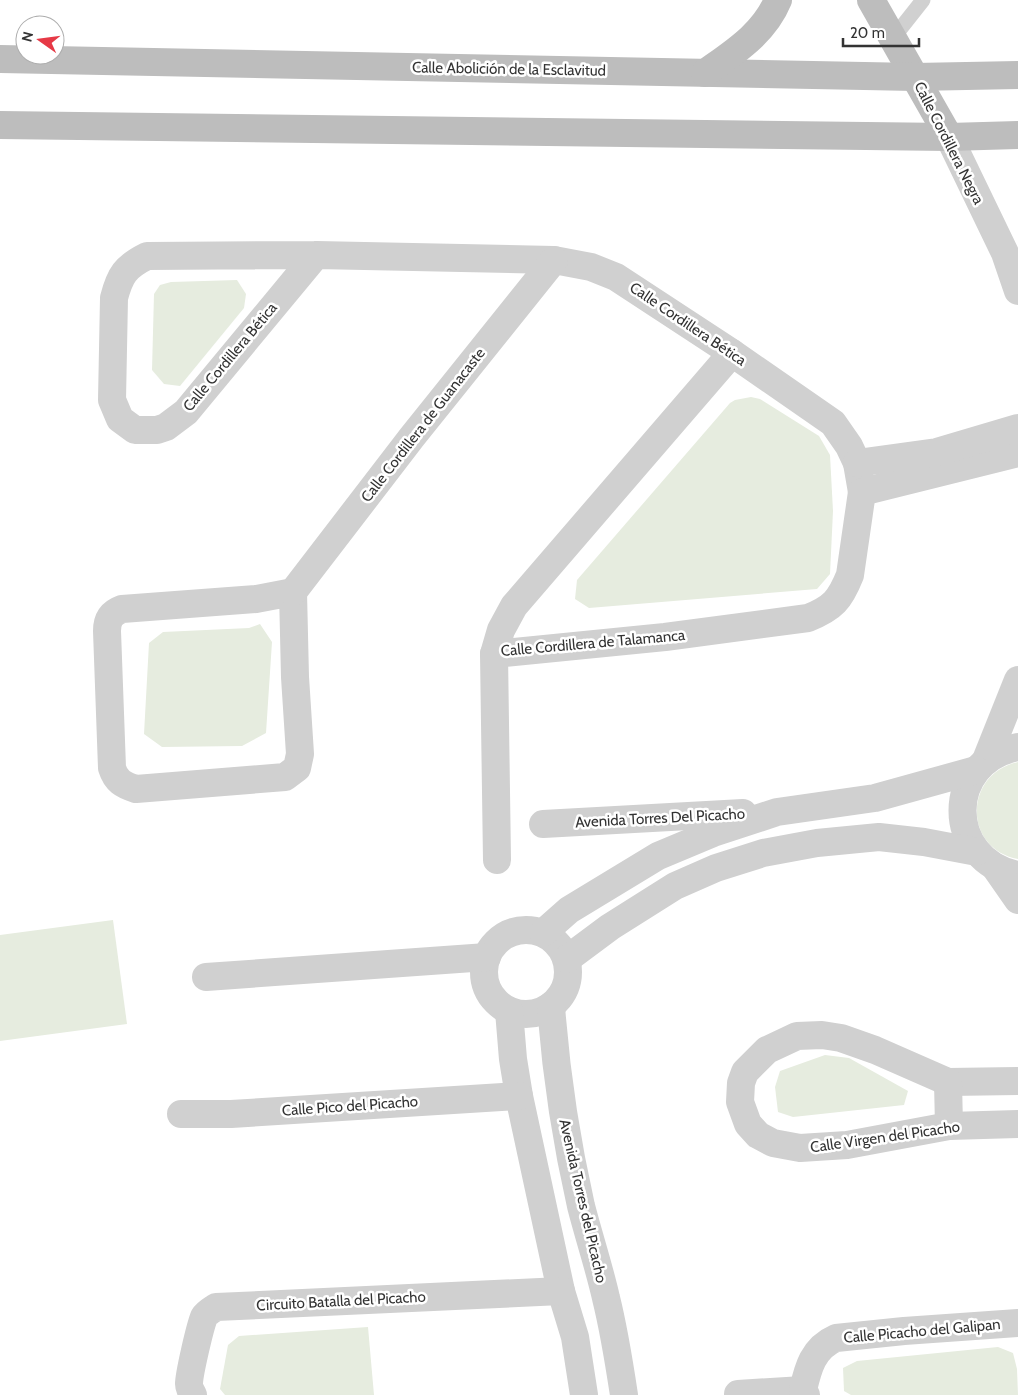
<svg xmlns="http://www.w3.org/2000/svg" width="1018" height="1395" font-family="Cabin,sans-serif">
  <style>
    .green { fill: #e6ecdf }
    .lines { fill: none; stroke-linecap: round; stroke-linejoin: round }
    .lane { stroke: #d0d0d0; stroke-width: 15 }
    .street { stroke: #d0d0d0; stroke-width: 28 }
    .secondary { stroke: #bdbdbd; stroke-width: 28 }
    .labels { text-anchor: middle; stroke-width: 5; stroke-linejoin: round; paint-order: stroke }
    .street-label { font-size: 15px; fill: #333; stroke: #fff }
  </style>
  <rect width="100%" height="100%" fill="#fff"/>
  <g class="green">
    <polygon points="237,280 246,294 244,308 180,386 164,384 152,370 154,294 160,285 171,282"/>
    <polygon points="751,397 760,399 819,436 830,455 833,511 830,574 817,589 589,608 575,599 577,580 730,403 735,400"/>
    <polygon points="260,624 272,642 266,733 242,746 162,747 144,734 149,643 163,632 249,628"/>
    <path d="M1018,762v97c-55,-10 -55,-85 0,-97z"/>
    <polygon points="113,920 127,1024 0,1041 0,935"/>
    <polygon points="825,1055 849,1058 908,1091 904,1105 793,1117 778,1112 775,1087 780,1071"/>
    <polygon points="368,1327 374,1395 225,1395 220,1389 228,1345 239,1336"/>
    <polygon points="998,1347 1013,1353 1017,1369 1018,1395 851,1395 844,1391 843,1368 857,1361"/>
  </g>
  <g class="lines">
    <polyline class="lane" points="893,38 923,0"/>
    <g class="street">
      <polyline points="949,137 1005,253 1018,291"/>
      <path d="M316,255l-130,157 -20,15 -9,3h-22l-15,-11 -8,-19 2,-102c6,-23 11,-31 33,-42l169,-1 238,5 37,7 25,10 116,76 101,70 16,23 8,17 5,29"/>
      <path d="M732,353l-218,253 -13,24 -7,24 171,-17 143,-19c25,-10 32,-18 42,-43l12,-83 156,-39"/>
      <polyline points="857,463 937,452 1018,428"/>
      <path d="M293,592l2,85 5,77 -3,14 -12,9 -149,12c-13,-4 -20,-8 -24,-21l-5,-137c0,-11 4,-18 15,-22l134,-10z"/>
      <polyline points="293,592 412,437 554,260"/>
      <polyline points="494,654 497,860"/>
      <path d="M1018,747c-74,14 -74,113 0,128"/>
      <polyline points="986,760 1018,680"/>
      <polyline points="543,824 743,813"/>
      <polyline points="995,867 1018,900"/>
      <circle cx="526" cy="972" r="42"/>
      <polyline points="543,933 569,910 658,856 713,833 777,812 875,798 976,770"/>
      <polyline points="567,959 610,927 675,886 716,868 763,853 817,843 879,837 924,842 977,852"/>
      <polyline points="206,977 487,957"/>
      <path d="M551,1006c5,68 15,134 30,200 8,31 18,61 25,92 8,32 13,64 18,97"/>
      <polyline points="509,1011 513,1059 519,1096 561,1291 575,1337 584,1395"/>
      <polyline points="1018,1081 948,1082 875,1050 841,1038 822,1035 797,1036 767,1050 745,1072 741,1083 740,1102 748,1124 758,1135 773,1143 800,1148 847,1145 949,1126 1018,1124"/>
      <polyline points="948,1082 949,1126"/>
      <polyline points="181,1114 231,1114 519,1096"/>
      <polyline points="738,1394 803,1390"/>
      <path d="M193,1395c-2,-4 -4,-7 -4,-11 0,-10 11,-57 15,-67 3,-5 8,-7 12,-10l345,-16"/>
      <path d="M806,1395l-3,-5c5,-22 10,-42 33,-52l68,-7 114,-8"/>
    </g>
    <g class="secondary">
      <polyline points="871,0 949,137"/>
      <polyline points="0,59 915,77 1018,75"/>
      <path d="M705,73c28,-20 59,-39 73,-73"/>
      <polyline points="0,125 949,137 1018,135"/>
    </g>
  </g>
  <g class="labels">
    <g class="street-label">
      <text transform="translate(509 69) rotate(1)" y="5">Calle Abolición de la Esclavitud</text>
      <text transform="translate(949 143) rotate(63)" y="5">Calle Cordillera Negra</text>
      <text transform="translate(688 324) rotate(34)" y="5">Calle Cordillera Bética</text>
      <text transform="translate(230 357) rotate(-50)" y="5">Calle Cordillera Bética</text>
      <text transform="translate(423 425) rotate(-52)" y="5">Calle Cordillera de Guanacaste</text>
      <text transform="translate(593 643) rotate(-5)" y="5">Calle Cordillera de Talamanca</text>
      <text transform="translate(660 818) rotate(-3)" y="5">Avenida Torres Del Picacho</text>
      <text transform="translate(350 1106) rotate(-4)" y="5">Calle Pico del Picacho</text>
      <text transform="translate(885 1137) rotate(-8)" y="5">Calle Virgen del Picacho</text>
      <text transform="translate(583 1201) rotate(77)" y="5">Avenida Torres del Picacho</text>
      <text transform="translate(341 1301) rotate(-3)" y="5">Circuito Batalla del Picacho</text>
      <text transform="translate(922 1331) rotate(-5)" y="5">Calle Picacho del Galipan</text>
    </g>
  </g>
  <g transform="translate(40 40) rotate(284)"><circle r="24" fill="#ffffff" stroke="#adadad"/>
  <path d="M0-4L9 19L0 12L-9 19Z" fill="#e63946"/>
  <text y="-8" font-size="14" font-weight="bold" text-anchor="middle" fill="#333333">N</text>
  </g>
  <path d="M843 38v8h76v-8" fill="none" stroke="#333333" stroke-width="2.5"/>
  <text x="850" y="38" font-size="15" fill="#333333" stroke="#ffffff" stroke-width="4" paint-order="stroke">20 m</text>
</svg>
